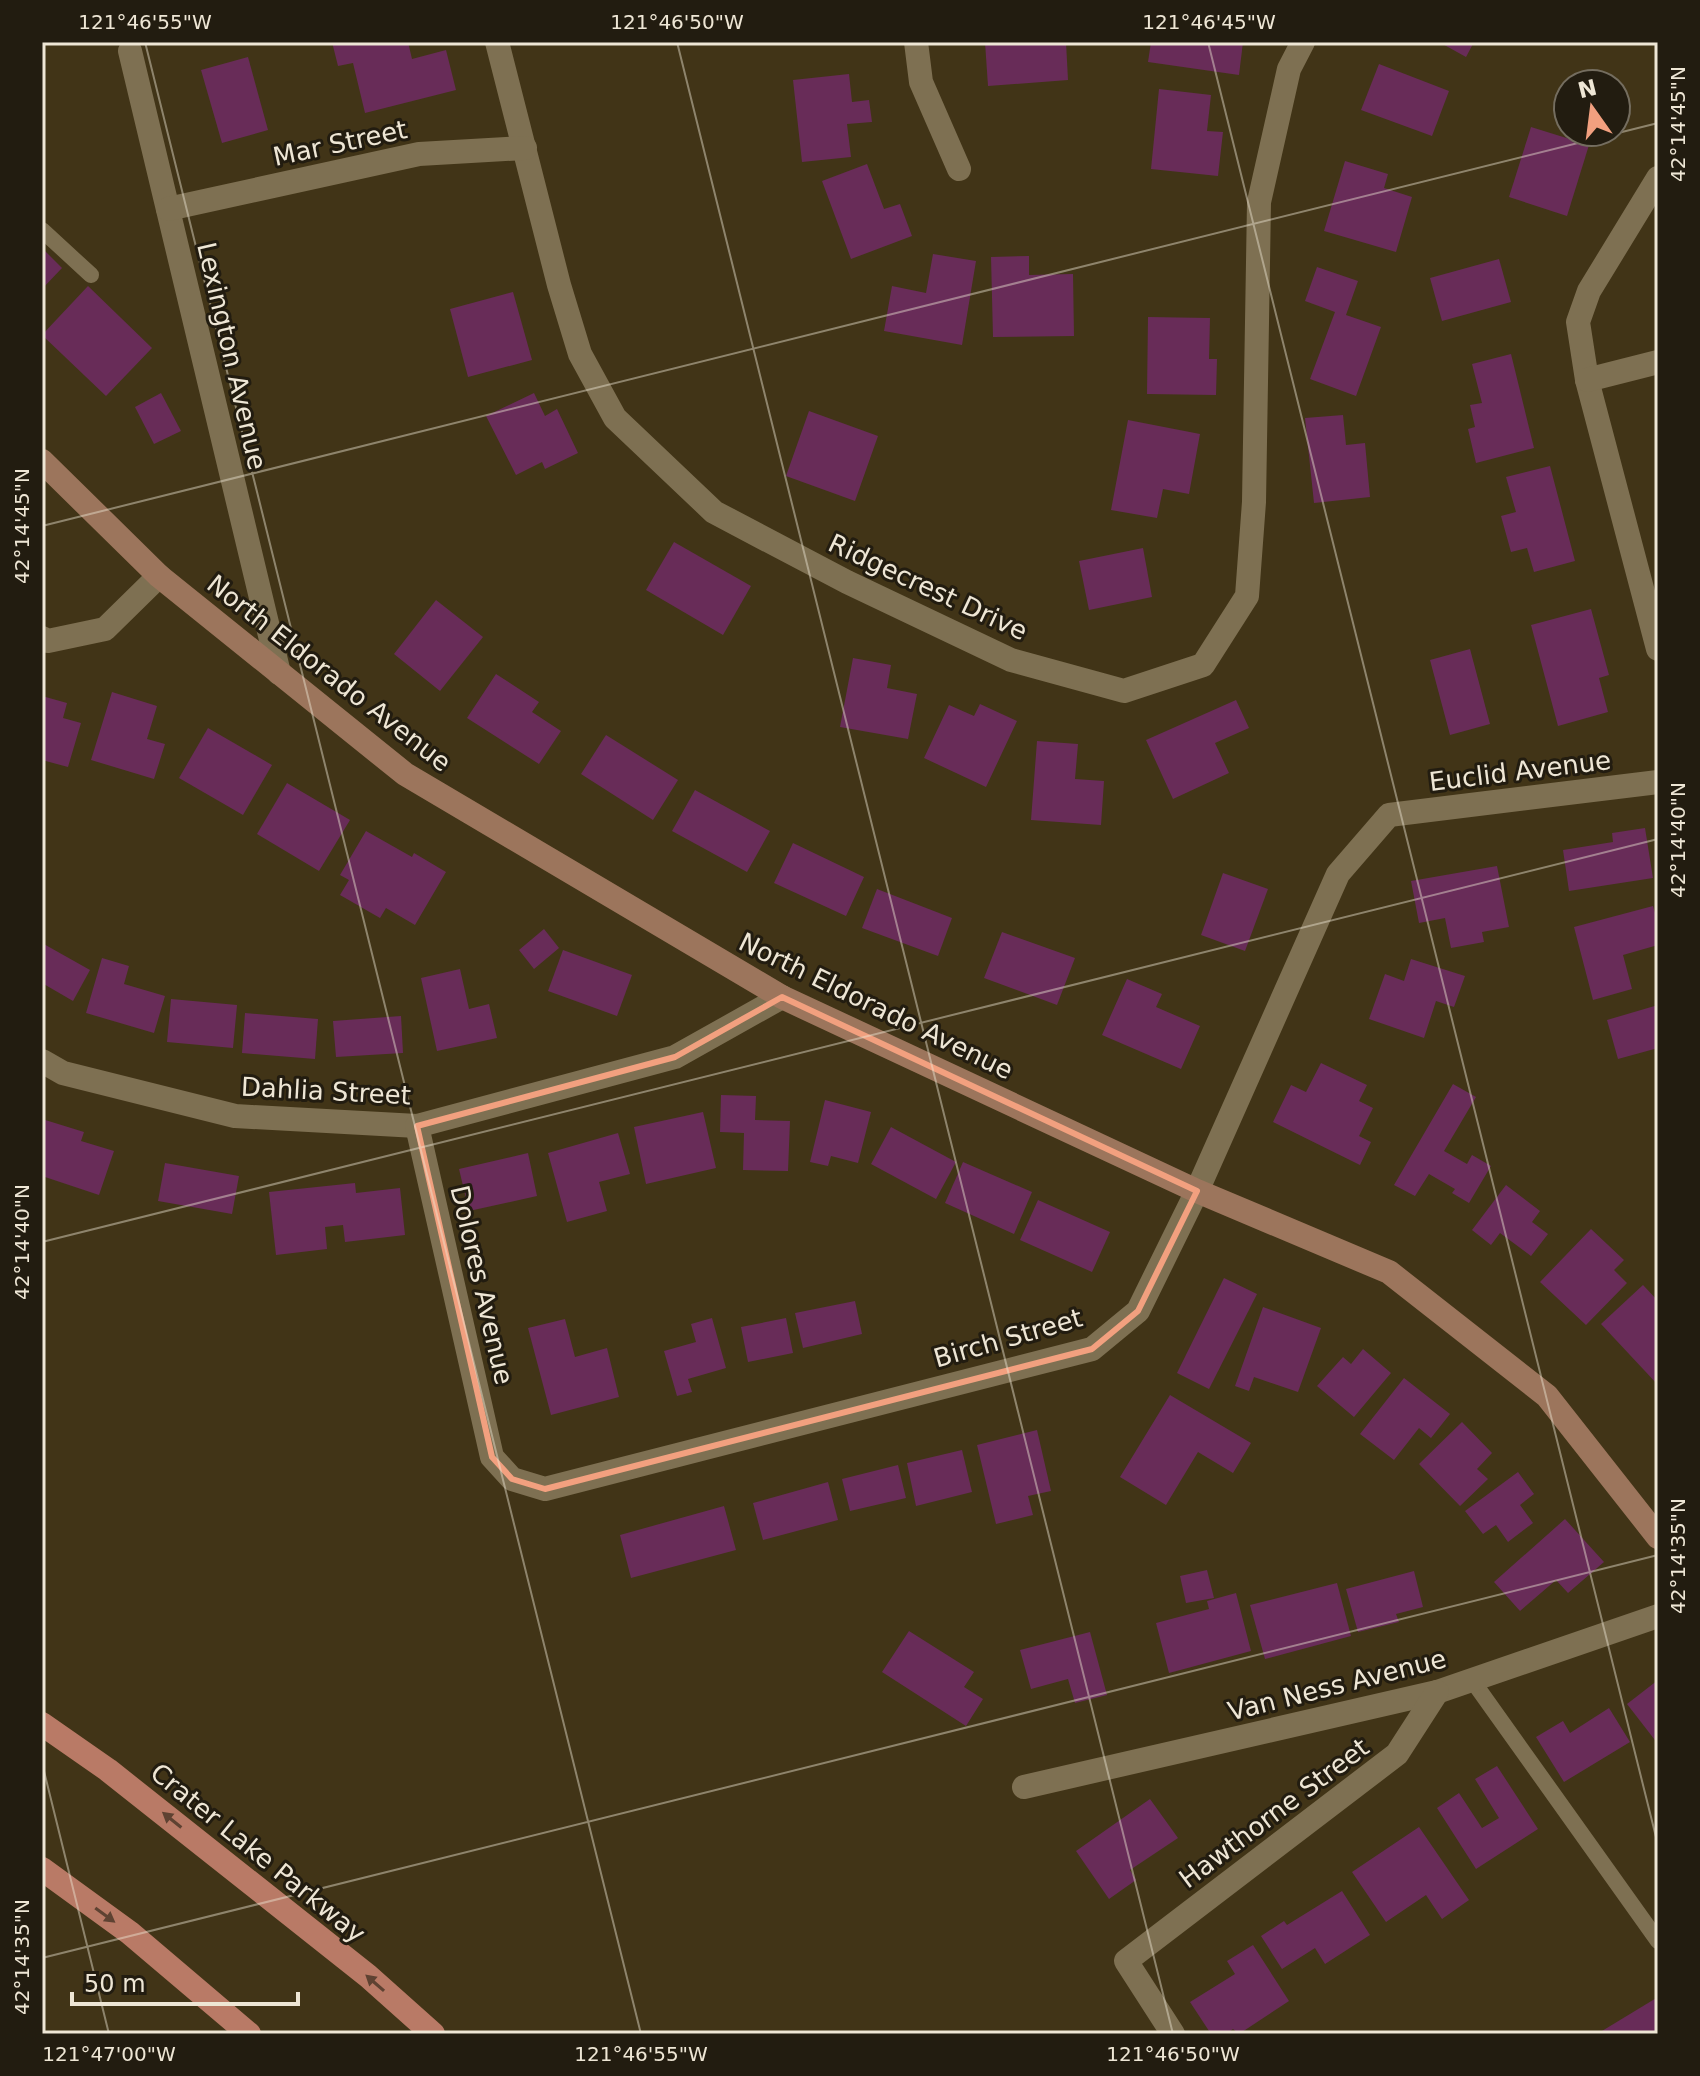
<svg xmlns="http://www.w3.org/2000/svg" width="1700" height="2076" font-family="'DejaVu Sans',sans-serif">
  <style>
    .building { fill: #682c58 }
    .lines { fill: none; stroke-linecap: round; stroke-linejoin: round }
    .lane { stroke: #7e7052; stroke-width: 16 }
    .street { stroke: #7e7052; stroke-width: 24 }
    .secondary { stroke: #9c755c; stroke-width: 24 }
    .primary { stroke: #b97a66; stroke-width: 24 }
    .oneway { fill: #5e4232 }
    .marked { fill: none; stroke: #f2a07f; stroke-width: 6; stroke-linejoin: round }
    .ticks { fill: none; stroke: #eee6d5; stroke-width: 2; stroke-opacity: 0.45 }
    .labels { text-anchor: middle; stroke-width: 6; stroke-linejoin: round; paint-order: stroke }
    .street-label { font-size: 26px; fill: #eee6d5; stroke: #221c10 }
    .neatline { fill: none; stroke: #eee6d5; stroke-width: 3 }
    .ticks-label { font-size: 20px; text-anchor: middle; fill: #eee6d5 }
  </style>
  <rect width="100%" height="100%" fill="#413417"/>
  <g class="building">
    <polygon points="332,42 408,42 412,59 446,50 456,90 365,113 353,63 338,66"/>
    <polygon points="985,42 1066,42 1068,80 988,86"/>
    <polygon points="1151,42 1243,42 1239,75 1148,62"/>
    <polygon points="1439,42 1474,42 1466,57"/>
    <polygon points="248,57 268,130 222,143 201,70"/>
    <polygon points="1379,64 1449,91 1432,136 1361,110"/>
    <polygon points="849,74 852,102 869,100 872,122 847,124 851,157 802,162 793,80"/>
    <polygon points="1159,89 1211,95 1207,131 1223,132 1218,176 1151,169"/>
    <polygon points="1531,127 1589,145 1567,216 1509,197"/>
    <polygon points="1345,161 1388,174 1384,188 1412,197 1396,252 1324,231"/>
    <polygon points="867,164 884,209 900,204 912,236 851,259 822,181"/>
    <polygon points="42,248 62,268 42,289"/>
    <polygon points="933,254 976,261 962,345 884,331 892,286 926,293"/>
    <polygon points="1029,256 1029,275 1073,274 1074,336 993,337 991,257"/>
    <polygon points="1499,259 1511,302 1442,321 1430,278"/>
    <polygon points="1317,267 1358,281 1346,315 1381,327 1356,396 1310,379 1335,312 1305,301"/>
    <polygon points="88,286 152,348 106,396 42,335"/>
    <polygon points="513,292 532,360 468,377 450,309"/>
    <polygon points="1148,317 1210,318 1209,359 1217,359 1216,395 1147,394"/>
    <polygon points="1511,354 1534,448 1476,463 1468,429 1475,427 1470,405 1482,403 1472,364"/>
    <polygon points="161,393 181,431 154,444 135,407"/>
    <polygon points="534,393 545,416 557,409 578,453 545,469 542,462 516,475 486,416"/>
    <polygon points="809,411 878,436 855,501 786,476"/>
    <polygon points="1343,415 1346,445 1365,443 1370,497 1314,503 1305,418"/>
    <polygon points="1128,420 1200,434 1189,494 1163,489 1157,518 1111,510"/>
    <polygon points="1550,466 1575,561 1534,572 1527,548 1511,552 1501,516 1516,512 1506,477"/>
    <polygon points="674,542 751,586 723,635 646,590"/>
    <polygon points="1143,548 1152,597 1089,610 1079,561"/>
    <polygon points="436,600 483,637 440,691 394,654"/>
    <polygon points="1591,609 1609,675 1599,678 1608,712 1558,726 1531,625"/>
    <polygon points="1470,649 1490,724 1450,735 1430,660"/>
    <polygon points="853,658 891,665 887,688 917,694 908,739 840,727"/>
    <polygon points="496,674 539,702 532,712 561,731 539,764 467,718"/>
    <polygon points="112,692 157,706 147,739 165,744 154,779 91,760"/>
    <polygon points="42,696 67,703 63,718 81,723 68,767 42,760"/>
    <polygon points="1236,700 1249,728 1215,743 1229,773 1173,799 1146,740"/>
    <polygon points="980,704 1017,721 986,787 924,758 949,705 974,716"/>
    <polygon points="208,728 272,765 243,815 179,778"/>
    <polygon points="606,735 678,780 653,820 581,774"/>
    <polygon points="1037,741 1078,744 1075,779 1104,781 1101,825 1031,820"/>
    <polygon points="287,783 350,820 319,871 257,834"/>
    <polygon points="695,790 770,831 747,872 672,831"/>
    <polygon points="1645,828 1653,878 1569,891 1563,850 1613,842 1612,833"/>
    <polygon points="366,831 412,857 414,853 446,872 415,925 386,908 380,918 340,895 349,880 340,875"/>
    <polygon points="793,843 864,877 846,916 774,883"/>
    <polygon points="1497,866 1509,927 1482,932 1484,942 1451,948 1445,918 1419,923 1411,881"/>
    <polygon points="1223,873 1268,889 1245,951 1201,935"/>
    <polygon points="877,889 952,918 938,956 862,928"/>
    <polygon points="1653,906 1658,923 1658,945 1623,955 1632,989 1593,1000 1574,927"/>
    <polygon points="544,929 559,948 534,969 519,950"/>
    <polygon points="1002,932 1075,958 1057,1005 984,978"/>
    <polygon points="42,943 90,970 73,1001 42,983"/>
    <polygon points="563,950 632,975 617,1016 548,991"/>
    <polygon points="102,958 129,966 124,984 165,996 154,1033 86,1013"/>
    <polygon points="1411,959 1465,976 1454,1007 1436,1001 1424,1038 1369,1019 1385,974 1404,981"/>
    <polygon points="460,969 469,1009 489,1004 497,1038 437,1051 421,978"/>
    <polygon points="1127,979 1162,994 1156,1007 1200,1026 1181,1069 1102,1035"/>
    <polygon points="171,999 237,1005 233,1048 167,1042"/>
    <polygon points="1658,1005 1658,1048 1618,1059 1607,1020"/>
    <polygon points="245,1013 318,1019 315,1059 242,1053"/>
    <polygon points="401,1016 403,1053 336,1057 333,1021"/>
    <polygon points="1321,1063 1367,1085 1359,1101 1373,1108 1359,1136 1371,1142 1360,1165 1273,1122 1291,1085 1306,1092"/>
    <polygon points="1453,1084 1476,1097 1444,1151 1467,1164 1472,1155 1491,1166 1469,1203 1452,1193 1455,1189 1429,1174 1415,1196 1394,1185"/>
    <polygon points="721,1095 756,1096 755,1120 790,1121 788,1171 743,1170 744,1133 720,1132"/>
    <polygon points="825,1100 871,1112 858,1163 831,1156 828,1166 810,1162"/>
    <polygon points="703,1112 716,1168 646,1184 634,1127"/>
    <polygon points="42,1119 84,1132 81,1141 114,1151 99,1195 42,1176"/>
    <polygon points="891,1127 956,1162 936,1199 871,1164"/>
    <polygon points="618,1133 630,1174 599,1182 607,1211 567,1222 548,1153"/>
    <polygon points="528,1153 537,1196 469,1211 459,1169"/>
    <polygon points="963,1162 1032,1192 1014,1234 945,1203"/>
    <polygon points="165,1163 239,1176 232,1214 158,1201"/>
    <polygon points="355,1183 356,1193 400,1188 405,1235 345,1242 343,1225 325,1227 327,1249 276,1255 269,1192"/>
    <polygon points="1506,1185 1540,1211 1532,1222 1548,1234 1531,1256 1500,1233 1491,1245 1472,1230"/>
    <polygon points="1038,1200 1110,1232 1092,1272 1020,1240"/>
    <polygon points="1591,1229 1624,1260 1614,1270 1627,1283 1586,1325 1540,1282"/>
    <polygon points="1224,1278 1257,1294 1209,1389 1177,1373"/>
    <polygon points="1643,1285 1658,1301 1658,1385 1601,1324"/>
    <polygon points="855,1301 862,1334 803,1348 795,1313"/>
    <polygon points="1263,1307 1321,1328 1298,1392 1254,1377 1249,1391 1235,1386"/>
    <polygon points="712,1318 726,1368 688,1379 692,1392 677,1396 664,1351 696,1342 691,1324"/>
    <polygon points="786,1318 793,1353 748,1362 741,1327"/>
    <polygon points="565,1319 575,1357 607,1348 619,1397 551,1415 528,1328"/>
    <polygon points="1363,1349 1391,1373 1354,1417 1317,1386 1343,1357 1351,1364"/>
    <polygon points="1404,1378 1450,1414 1431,1438 1419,1428 1394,1460 1360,1434"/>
    <polygon points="1170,1395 1251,1443 1233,1473 1198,1452 1166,1505 1120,1477"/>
    <polygon points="1462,1422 1492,1453 1477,1469 1488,1479 1460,1506 1419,1464"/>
    <polygon points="1037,1430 1051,1491 1028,1496 1033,1515 996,1524 977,1445"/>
    <polygon points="962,1450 972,1492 916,1506 907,1463"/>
    <polygon points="898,1465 906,1498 850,1511 842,1479"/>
    <polygon points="1518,1472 1534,1494 1520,1505 1533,1523 1508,1542 1496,1525 1483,1534 1465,1511"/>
    <polygon points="828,1482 838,1520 763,1540 753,1503"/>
    <polygon points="724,1506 736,1550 631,1578 620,1535"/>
    <polygon points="1565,1519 1604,1562 1568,1593 1556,1580 1520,1611 1494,1582"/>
    <polygon points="1207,1570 1214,1598 1186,1603 1180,1576"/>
    <polygon points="1414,1571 1423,1607 1396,1614 1399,1622 1358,1632 1346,1589"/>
    <polygon points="1337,1583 1351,1636 1265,1659 1250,1605"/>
    <polygon points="1236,1593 1251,1651 1169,1673 1156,1623 1209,1609 1207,1601"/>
    <polygon points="909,1631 974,1672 964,1687 983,1699 966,1726 882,1672"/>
    <polygon points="1090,1632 1107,1695 1075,1703 1068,1679 1031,1689 1020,1650"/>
    <polygon points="1658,1680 1658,1744 1627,1704"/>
    <polygon points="1609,1708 1630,1742 1564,1782 1536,1737 1563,1721 1570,1733"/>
    <polygon points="1497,1766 1538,1829 1476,1869 1437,1808 1459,1793 1482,1828 1499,1818 1475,1779"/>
    <polygon points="1150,1799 1178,1838 1130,1870 1136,1880 1109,1899 1076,1851"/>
    <polygon points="1419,1827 1469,1900 1442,1919 1426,1895 1386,1922 1352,1872"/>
    <polygon points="1342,1891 1370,1935 1325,1964 1315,1948 1282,1969 1261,1936 1284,1921 1287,1925"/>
    <polygon points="1253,1945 1289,2001 1239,2034 1233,2029 1226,2034 1211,2034 1190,2002 1235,1974 1227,1961"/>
    <polygon points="1658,1997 1658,2034 1597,2034"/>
  </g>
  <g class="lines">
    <g class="lane">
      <polyline points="42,230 91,275"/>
      <polyline points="1472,1680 1658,1941"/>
    </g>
    <g class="street">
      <polyline points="497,42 559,285 580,354 615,418 714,512 847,582 1011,660 1124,691 1203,665 1247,596 1254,502 1259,202 1289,69 1303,42"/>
      <polyline points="916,42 921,82 959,169"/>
      <polyline points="130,51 279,673"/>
      <polyline points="1658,178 1589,291 1578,322 1587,380 1658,649"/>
      <polyline points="168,209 419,154 525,148"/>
      <polyline points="1587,380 1658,362"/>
      <polyline points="42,638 48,641 105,629 159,576"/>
      <polyline points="42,1061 63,1073 235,1116 417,1126 675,1057 782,997"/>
      <polyline points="417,1126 492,1457 512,1479 545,1489 1092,1349 1138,1311 1197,1191 1338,874 1389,815 1658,782"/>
      <polyline points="1024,1787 1437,1692 1658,1616"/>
      <polyline points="1173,2034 1126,1961 1397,1754 1437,1692"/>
    </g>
    <polyline class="secondary" points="42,461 159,576 405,774 782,997 1197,1191 1389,1272 1547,1396 1658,1537"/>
    <g class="primary">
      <polyline points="42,1724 108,1770 368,1976 433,2034"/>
      <polyline points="42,1869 130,1933 249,2034"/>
    </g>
  </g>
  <defs><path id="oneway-solid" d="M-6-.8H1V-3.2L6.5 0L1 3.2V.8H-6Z" transform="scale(2)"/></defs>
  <g class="oneway">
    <use href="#oneway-solid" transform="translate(172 1820) rotate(-141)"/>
    <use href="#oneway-solid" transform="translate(105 1915) rotate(36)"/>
    <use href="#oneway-solid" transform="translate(375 1983) rotate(-139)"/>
  </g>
  <path class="marked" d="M782,997l415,194 -59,120 -46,38 -547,140 -33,-10 -20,-22 -75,-331 258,-69z"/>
  <path class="ticks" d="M145,42l496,1992M677,42l496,1992M1208,42l450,1803M42,526l1616,-403M42,1242l1616,-403M42,1763l67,271M42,1958l1616,-403"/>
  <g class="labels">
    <g class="street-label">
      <text transform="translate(340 143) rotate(-12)" y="9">Mar Street</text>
      <text transform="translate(232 356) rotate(77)" y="9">Lexington Avenue</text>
      <text transform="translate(928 587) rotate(25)" y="9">Ridgecrest Drive</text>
      <text transform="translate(329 673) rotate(38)" y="9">North Eldorado Avenue</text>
      <text transform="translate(1520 771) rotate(-7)" y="9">Euclid Avenue</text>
      <text transform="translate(876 1006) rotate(26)" y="9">North Eldorado Avenue</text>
      <text transform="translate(326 1091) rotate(3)" y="9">Dahlia Street</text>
      <text transform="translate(482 1285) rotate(77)" y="9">Dolores Avenue</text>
      <text transform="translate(1008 1338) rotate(-16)" y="9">Birch Street</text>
      <text transform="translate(1337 1685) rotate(-14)" y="9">Van Ness Avenue</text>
      <text transform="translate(1274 1813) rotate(-37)" y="9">Hawthorne Street</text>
      <text transform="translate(258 1853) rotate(39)" y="9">Crater Lake Parkway</text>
    </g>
  </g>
  <rect width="1700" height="2076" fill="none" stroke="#221c10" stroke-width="88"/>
  <g transform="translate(1592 108) rotate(346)"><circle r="38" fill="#221c10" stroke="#746d5f" stroke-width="2"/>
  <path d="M0-6L14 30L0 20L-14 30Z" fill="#f2a07f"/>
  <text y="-12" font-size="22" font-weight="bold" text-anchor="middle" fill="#eee6d5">N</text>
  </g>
  <path d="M72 1992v12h226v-12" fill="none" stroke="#eee6d5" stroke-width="4"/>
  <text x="84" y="1992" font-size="24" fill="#eee6d5" stroke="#221c10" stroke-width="6" paint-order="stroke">50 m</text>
  <rect x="44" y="44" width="1612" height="1988" class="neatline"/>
  <g class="ticks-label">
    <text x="145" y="29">121°46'55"W</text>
    <text x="677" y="29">121°46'50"W</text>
    <text x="1209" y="29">121°46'45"W</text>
    <text transform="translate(1678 124) rotate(-90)" y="7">42°14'45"N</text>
    <text transform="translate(22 526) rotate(-90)" y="7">42°14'45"N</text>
    <text transform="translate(1678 840) rotate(-90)" y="7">42°14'40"N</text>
    <text transform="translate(22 1242) rotate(-90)" y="7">42°14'40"N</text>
    <text transform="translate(1678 1556) rotate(-90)" y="7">42°14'35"N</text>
    <text transform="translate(22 1957) rotate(-90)" y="7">42°14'35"N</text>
    <text x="109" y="2061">121°47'00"W</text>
    <text x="641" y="2061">121°46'55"W</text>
    <text x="1173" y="2061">121°46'50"W</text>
  </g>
</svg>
